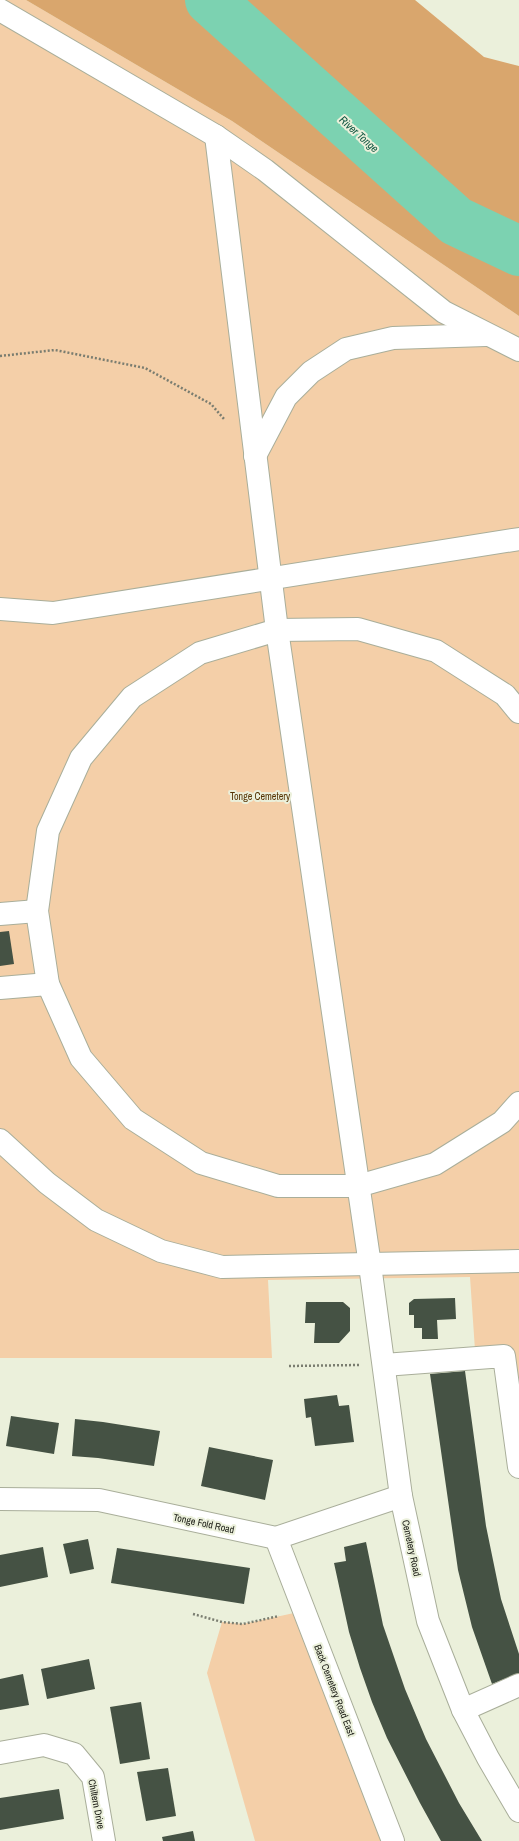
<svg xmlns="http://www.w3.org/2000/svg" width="519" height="1841" font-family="'Archivo Narrow',sans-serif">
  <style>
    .green { fill: #f4cfa8 }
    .forest { fill: #d9a66d }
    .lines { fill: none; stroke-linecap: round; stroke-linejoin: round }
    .river { stroke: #7cd2b1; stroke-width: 50 }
    .building { fill: #455244 }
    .minor-casing { stroke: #a9ae9a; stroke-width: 24 }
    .path { stroke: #7a7d70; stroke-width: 2.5; stroke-dasharray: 2 2; stroke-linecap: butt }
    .minor { stroke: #fff; stroke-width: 22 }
    .labels { text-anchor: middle; stroke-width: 4; stroke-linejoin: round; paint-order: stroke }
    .park-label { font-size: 10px; fill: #553303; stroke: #ebf0db }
    .street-label { font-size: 10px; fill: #191a13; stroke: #ebf0db }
    .water-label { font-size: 11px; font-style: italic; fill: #0f5540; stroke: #ebf0db }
  </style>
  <rect width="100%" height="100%" fill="#ebf0db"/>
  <g class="green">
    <polygon points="0,0 26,0 232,121 519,316 519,1391 515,1366 475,1350 470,1277 268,1280 272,1358 0,1358"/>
    <polygon points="294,1613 381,1841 255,1841 207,1673 222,1622 243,1624"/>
  </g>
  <polygon class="forest" points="26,0 415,0 484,57 519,66 519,316 232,121"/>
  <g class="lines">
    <polyline class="river" points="210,0 456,221 519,251"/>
  </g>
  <g class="building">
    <polygon points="9,931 14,964 0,966 0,932"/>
    <polygon points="455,1298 456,1319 437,1320 438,1339 422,1339 422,1328 414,1328 414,1315 409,1315 409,1303 414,1299"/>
    <polygon points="306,1302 343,1302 350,1308 350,1331 339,1343 314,1343 315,1323 305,1323"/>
    <polygon points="465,1371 486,1526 501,1599 519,1654 519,1673 492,1684 472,1627 458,1570 430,1374"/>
    <polygon points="337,1395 339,1406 349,1405 354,1442 315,1446 311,1417 306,1418 304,1399"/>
    <polygon points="11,1416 59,1423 54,1454 6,1446"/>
    <polygon points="75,1419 103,1422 160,1431 154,1466 98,1458 72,1456"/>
    <polygon points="209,1447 273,1460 265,1500 201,1486"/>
    <polygon points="88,1539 94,1569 70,1574 63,1544"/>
    <polygon points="366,1542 383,1625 405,1689 426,1739 459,1803 482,1841 441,1841 420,1803 387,1738 372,1702 360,1668 349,1632 334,1563 346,1561 344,1547"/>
    <polygon points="43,1547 48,1577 0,1587 0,1555"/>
    <polygon points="117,1548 250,1568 244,1604 111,1583"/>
    <polygon points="89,1659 95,1689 47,1699 41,1669"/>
    <polygon points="23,1674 29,1705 0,1710 0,1679"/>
    <polygon points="141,1702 150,1759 120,1764 110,1707"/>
    <polygon points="168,1768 176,1816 146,1821 137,1772"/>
    <polygon points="59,1789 64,1819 0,1830 0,1798"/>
    <polygon points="193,1831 195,1841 163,1841 162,1837"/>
  </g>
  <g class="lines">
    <g class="minor-casing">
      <g id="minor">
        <polyline points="0,10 216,136 265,170 444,312 519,350"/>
        <polyline points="216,136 277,630 370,1265 401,1496 428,1621 463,1710 488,1758 519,1811"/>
        <polyline points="255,456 286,397 311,372 346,349 393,338 486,335"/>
        <polyline points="0,609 53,613 519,539"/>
        <polyline points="519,712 505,695 436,651 358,629 277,630 200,653 132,697 81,758 48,831 37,911 48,984 81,1058 133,1119 201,1163 278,1186 358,1186 435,1164 502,1122 519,1103"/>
        <polyline points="0,914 37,911"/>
        <polyline points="0,988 48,984"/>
        <polyline points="0,1140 47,1183 96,1220 161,1251 222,1267 519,1261"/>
        <polyline points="384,1365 504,1356 519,1467"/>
        <polyline points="0,1499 99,1500 276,1538 401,1496"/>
        <polyline points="276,1538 393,1841"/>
        <polyline points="463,1710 519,1685"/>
        <polyline points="0,1753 44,1745 74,1754 93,1777 104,1841"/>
      </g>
    </g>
    <g class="path">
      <polyline points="0,356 55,350 145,368 211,404 224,419"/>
      <polyline points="289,1366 359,1365"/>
      <polyline points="193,1614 222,1622 243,1624 279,1616"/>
    </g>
    <use href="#minor" class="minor"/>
  </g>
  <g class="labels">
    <g class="park-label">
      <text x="260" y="800">Tonge Cemetery</text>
    </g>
    <g class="street-label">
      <text transform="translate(204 1523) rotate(12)" y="4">Tonge Fold Road</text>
      <text transform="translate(412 1548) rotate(78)" y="4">Cemetery Road</text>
      <text transform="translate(335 1690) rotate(69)" y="4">Back Cemetery Road East</text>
      <text transform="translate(97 1804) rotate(79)" y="4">Chiltern Drive</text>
    </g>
    <g class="water-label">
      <text transform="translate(359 134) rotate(42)" y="4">River Tonge</text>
    </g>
  </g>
</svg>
